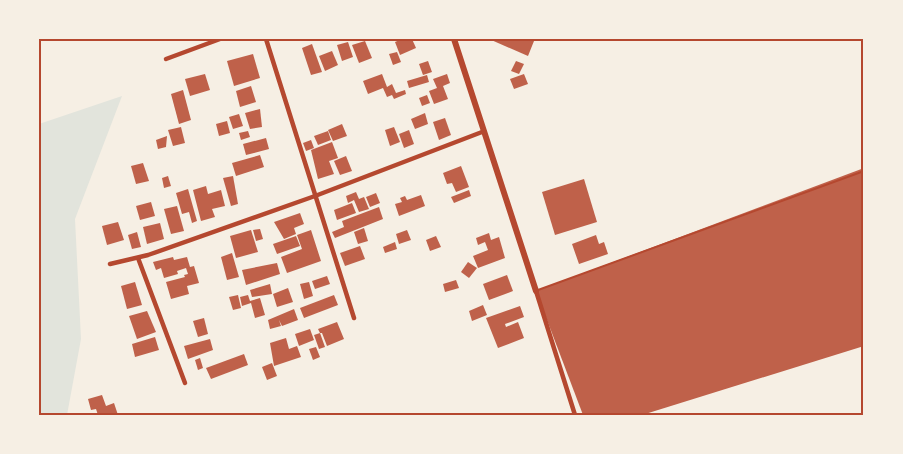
<svg xmlns="http://www.w3.org/2000/svg" width="903" height="454" font-family="Inter,sans-serif">
  <style>
    .green { fill: #e2e4dc }
    .building { fill: #bf614a }
    .lines { fill: none; stroke-linecap: round; stroke-linejoin: round }
    .service { stroke: #b5482f; stroke-width: 2 }
    .minor { stroke: #b5482f; stroke-width: 4.5 }
    .secondary { stroke: #b5482f; stroke-width: 6 }
    .neatline { fill: none; stroke: #b5482f; stroke-width: 2 }
  </style>
  <rect width="100%" height="100%" fill="#f6efe4"/>
  <polygon class="green" points="122,96 75,219 81,339 67,415 39,415 39,124"/>
  <g class="building">
    <polygon points="402,39 412,39 416,48 400,55 395,42"/>
    <polygon points="489,39 529,39 534,41 528,56"/>
    <polygon points="365,41 372,58 359,63 352,45"/>
    <polygon points="348,42 353,57 342,61 337,45"/>
    <polygon points="312,44 322,72 311,75 302,48"/>
    <polygon points="332,51 338,65 325,71 319,56"/>
    <polygon points="397,52 401,62 393,65 389,54"/>
    <polygon points="253,54 260,78 234,86 227,61"/>
    <polygon points="428,61 432,72 423,75 419,64"/>
    <polygon points="516,61 524,64 519,74 511,71"/>
    <polygon points="205,74 210,90 190,96 185,79"/>
    <polygon points="382,74 387,87 392,84 396,93 405,90 406,94 394,99 392,95 387,97 383,88 368,94 363,81"/>
    <polygon points="447,74 450,83 443,86 448,99 434,104 429,91 437,88 433,79"/>
    <polygon points="524,74 528,84 514,89 510,79"/>
    <polygon points="427,75 429,82 409,88 407,81"/>
    <polygon points="251,86 256,102 240,107 236,91"/>
    <polygon points="183,90 191,120 179,124 171,94"/>
    <polygon points="427,95 430,103 422,106 419,98"/>
    <polygon points="260,109 262,127 250,129 245,113"/>
    <polygon points="425,113 428,124 415,129 411,119"/>
    <polygon points="239,114 243,126 233,129 229,117"/>
    <polygon points="445,118 451,135 439,140 433,122"/>
    <polygon points="227,121 230,133 219,136 216,124"/>
    <polygon points="342,124 347,136 333,141 328,130"/>
    <polygon points="181,127 185,143 173,146 168,130"/>
    <polygon points="394,127 400,142 390,146 385,130"/>
    <polygon points="409,130 414,144 404,148 399,134"/>
    <polygon points="248,131 250,137 241,140 239,133"/>
    <polygon points="328,131 331,140 318,145 314,136"/>
    <polygon points="167,136 166,147 158,149 156,140"/>
    <polygon points="266,138 269,149 246,155 243,144"/>
    <polygon points="311,140 314,148 306,151 303,143"/>
    <polygon points="332,142 338,158 329,161 334,174 318,179 311,150"/>
    <polygon points="260,155 264,167 236,176 232,163"/>
    <polygon points="346,156 352,171 340,175 334,161"/>
    <polygon points="143,163 149,181 136,184 131,166"/>
    <polygon points="461,166 469,187 456,192 452,183 447,184 443,173"/>
    <polygon points="864,168 864,346 642,415 583,415 536,291"/>
    <polygon points="168,176 171,186 164,188 162,178"/>
    <polygon points="233,176 238,204 231,206 223,178"/>
    <polygon points="584,179 597,222 555,235 542,192"/>
    <polygon points="206,186 208,194 221,190 225,206 212,209 215,217 201,221 193,190"/>
    <polygon points="188,189 197,221 192,223 189,212 182,214 176,193"/>
    <polygon points="469,190 471,196 454,203 451,197"/>
    <polygon points="356,192 359,199 364,197 369,209 359,212 354,200 348,203 346,196"/>
    <polygon points="376,193 380,203 370,207 366,197"/>
    <polygon points="421,195 425,206 399,216 395,204 402,202 400,198 405,196 407,200"/>
    <polygon points="151,202 155,216 140,220 136,206"/>
    <polygon points="352,203 356,213 337,220 334,210"/>
    <polygon points="177,206 184,231 171,234 164,209"/>
    <polygon points="379,207 383,219 335,238 332,232 344,227 342,221"/>
    <polygon points="300,213 304,224 294,228 296,234 284,239 274,222"/>
    <polygon points="118,222 124,240 107,245 102,226"/>
    <polygon points="160,223 164,239 147,244 143,227"/>
    <polygon points="364,228 368,241 358,244 354,232"/>
    <polygon points="260,229 263,239 256,241 253,230"/>
    <polygon points="251,230 258,252 236,258 230,236"/>
    <polygon points="311,230 321,261 287,273 281,257 302,249 297,235"/>
    <polygon points="407,230 411,240 399,244 396,234"/>
    <polygon points="137,232 141,247 132,249 128,235"/>
    <polygon points="489,233 491,240 499,237 505,258 478,268 473,256 488,250 485,242 478,245 476,238"/>
    <polygon points="596,235 599,244 604,242 608,254 579,264 572,244"/>
    <polygon points="296,236 300,246 277,254 273,244"/>
    <polygon points="436,236 441,247 430,251 426,240"/>
    <polygon points="395,242 397,249 385,253 383,247"/>
    <polygon points="360,246 365,259 345,266 340,253"/>
    <polygon points="232,253 239,277 227,280 221,257"/>
    <polygon points="173,257 174,260 187,257 190,267 194,266 199,283 187,286 189,294 171,299 166,282 185,277 184,275 188,274 186,268 177,271 178,274 164,278 161,268 156,270 153,262"/>
    <polygon points="468,262 477,268 469,278 461,272"/>
    <polygon points="277,263 280,274 246,285 242,270"/>
    <polygon points="507,275 513,291 489,300 483,284"/>
    <polygon points="327,276 330,284 315,289 312,281"/>
    <polygon points="456,280 459,288 445,292 443,284"/>
    <polygon points="135,282 142,305 127,309 121,286"/>
    <polygon points="309,282 313,296 304,299 300,284"/>
    <polygon points="270,284 272,294 252,297 250,290"/>
    <polygon points="288,288 293,302 277,307 273,294"/>
    <polygon points="238,295 241,308 233,310 229,297"/>
    <polygon points="248,295 250,301 260,298 265,315 255,318 251,303 242,306 240,297"/>
    <polygon points="334,295 338,305 304,318 300,308"/>
    <polygon points="483,305 487,315 472,321 469,311"/>
    <polygon points="520,306 524,317 505,324 506,327 518,322 524,338 498,348 486,318"/>
    <polygon points="294,309 298,320 282,326 279,320 281,326 270,329 268,320"/>
    <polygon points="147,311 156,332 137,339 129,316"/>
    <polygon points="204,318 208,334 198,337 193,321"/>
    <polygon points="337,322 344,339 327,346 322,333 320,333 325,347 319,349 314,335 320,333 318,329"/>
    <polygon points="310,329 314,340 299,346 295,334"/>
    <polygon points="155,337 159,350 135,357 132,344"/>
    <polygon points="286,338 289,349 297,346 301,357 274,366 270,343"/>
    <polygon points="210,339 213,350 188,359 184,346"/>
    <polygon points="316,347 320,357 313,360 309,349"/>
    <polygon points="244,354 248,365 211,379 206,368"/>
    <polygon points="200,358 203,368 198,370 195,360"/>
    <polygon points="272,363 277,376 267,380 262,367"/>
    <polygon points="102,395 106,406 114,403 118,415 98,415 96,409 91,410 88,399"/>
  </g>
  <g class="lines">
    <polyline class="service" points="538,290 864,171"/>
    <g class="minor">
      <polyline points="266,39 354,318"/>
      <polyline points="166,59 220,39"/>
      <polyline points="138,258 185,383"/>
      <polyline points="110,264 148,255 315,196 482,132"/>
      <polyline points="536,291 575,415"/>
    </g>
    <polyline class="secondary" points="454,39 536,291"/>
  </g>
  <rect width="903" height="454" fill="none" stroke="#f6efe4" stroke-width="81"/>
  <rect x="40" y="40" width="822" height="374" class="neatline"/>
</svg>
